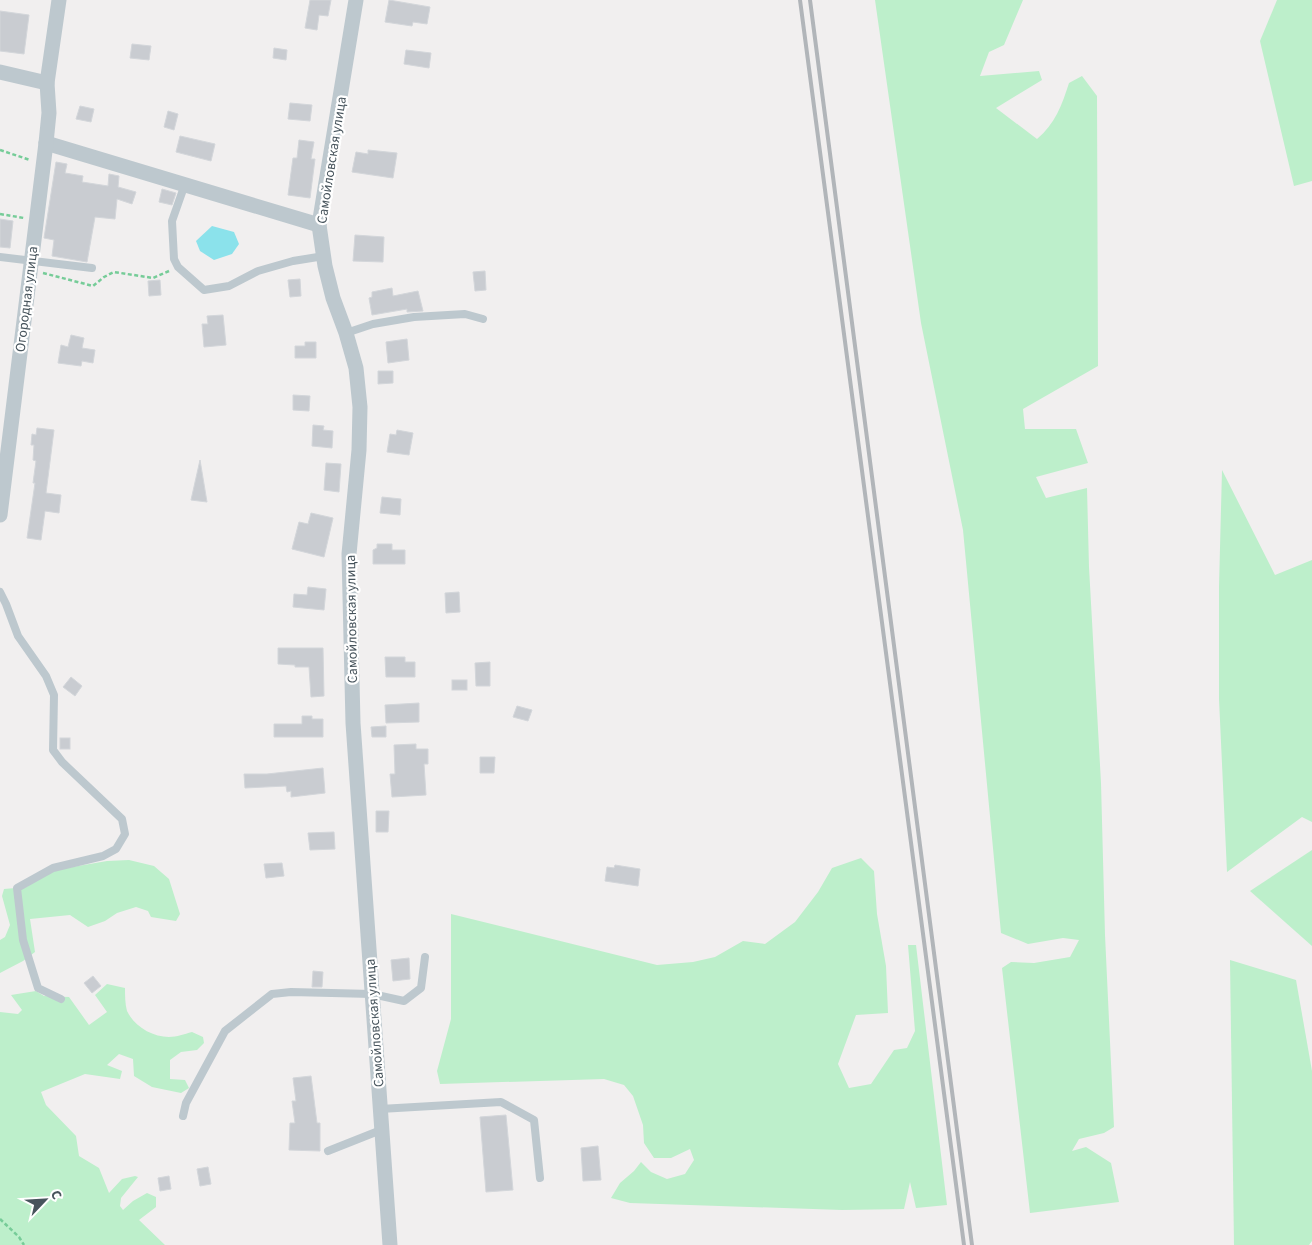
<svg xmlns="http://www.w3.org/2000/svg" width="1312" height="1245" font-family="'Source Sans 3',sans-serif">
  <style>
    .green { fill: #bdefcb }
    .water { fill: #8be2eb }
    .building { fill: #c9ccd1; stroke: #d3d6da }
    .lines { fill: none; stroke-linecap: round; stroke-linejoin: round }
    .path { stroke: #76cc98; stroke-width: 2.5; stroke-dasharray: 4 2.5; stroke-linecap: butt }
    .service { stroke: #bdc8ce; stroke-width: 8 }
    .minor { stroke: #bdc8ce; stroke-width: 15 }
    .rail { stroke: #b1b5b9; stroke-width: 4 }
    .labels { text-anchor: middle; stroke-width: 4.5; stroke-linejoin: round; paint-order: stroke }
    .street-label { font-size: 14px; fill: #47545c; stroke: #fff }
  </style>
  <rect width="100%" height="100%" fill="#f1efef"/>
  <g class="green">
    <path d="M875,0h148l-19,45 -15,7 -9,24 59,-5 3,9 -46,28 41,31c18,-15 25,-34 32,-56l13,-7 15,20 1,270 -75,43 2,20h51l12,34 -52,14 10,21 41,-10 2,79 12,216 4,152 9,192 -10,6 -25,6 -7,12 14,-4 25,16 8,39 -89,11 -28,-245 9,-6 23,1 36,-6 9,-17 -16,-2 -35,6 -27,-11 -38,-403 -42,-207z"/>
    <polygon points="1277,0 1312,0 1312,181 1294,186 1260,41"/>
    <polygon points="1222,470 1275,575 1312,560 1312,822 1302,817 1227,872 1219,699 1219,587"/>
    <polygon points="1312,850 1312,946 1250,891"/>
    <polygon points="861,858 874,871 877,914 886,966 888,1013 856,1015 838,1064 849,1088 871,1084 894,1050 907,1048 915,1031 908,945 916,945 947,1205 916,1208 910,1182 904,1209 842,1210 630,1203 611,1198 620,1183 634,1171 641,1162 651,1172 667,1179 685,1174 694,1160 690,1149 671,1158 654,1158 644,1143 643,1125 633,1096 624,1085 604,1079 440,1084 437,1071 451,1019 451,914 657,965 693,962 715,957 743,941 765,944 795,922 818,892 832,868"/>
    <polygon points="129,860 154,866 169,879 180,914 176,921 151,917 148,911 136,907 117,913 105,921 88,927 70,915 30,919 35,952 23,961 0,973 0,940 5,937 10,925 2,896 4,889 27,887 34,876 55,870 107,861"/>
    <polygon points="1230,960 1296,980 1312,1071 1312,1241 1309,1245 1234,1245"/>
    <path d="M107,984l18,4c0,7 0,16 2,23 7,15 25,26 42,26 8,0 15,-3 23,-5l11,5 1,6 -7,7 -16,2 -11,8v19l15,1 4,8 -8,5 -29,-6 -18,-11 -1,-17 -14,-5 -12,11 15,6 -2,8 -35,-5 -44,18 5,13 30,31 3,20 20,12 10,25 13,-14 13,-3 3,1 -17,21 -1,8 3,4 10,-9 14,-8 9,4v10l-17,13 26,25h-165v-233l18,2 4,-4 -11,-15 25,-4 8,5 25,1 20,28 18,-13 -12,-17z"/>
  </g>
  <polygon class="water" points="212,226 234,232 239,244 232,254 214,260 200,251 196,241"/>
  <g class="building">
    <polygon points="310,0 331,0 328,16 319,15 317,30 305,28"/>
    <polygon points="389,0 430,7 427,24 413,22 412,26 385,22"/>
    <polygon points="0,11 29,15 24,54 0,51"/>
    <polygon points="132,44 151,46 149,60 130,58"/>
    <polygon points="274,48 287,50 286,60 273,58"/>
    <polygon points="406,50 431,53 429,68 404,64"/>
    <polygon points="290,103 312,105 310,121 288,119"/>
    <polygon points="80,106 94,109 91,122 76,119"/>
    <polygon points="168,111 178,114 174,130 164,127"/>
    <polygon points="180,136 215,144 211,161 176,152"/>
    <polygon points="299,140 314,142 311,159 315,159 310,198 288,195 293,158 297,158"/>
    <polygon points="368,150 397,153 393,178 352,172 356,152 368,154"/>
    <polygon points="56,162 67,164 65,173 83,176 82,182 108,186 109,174 119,176 118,187 136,192 132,204 117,199 115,219 95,217 87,262 52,256 54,240 44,238"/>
    <polygon points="162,189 176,193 172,205 159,202"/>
    <polygon points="0,219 13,221 10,248 0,247"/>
    <polygon points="355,235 384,237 383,262 353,261"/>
    <polygon points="485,271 486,290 475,291 473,272"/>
    <polygon points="300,279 301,296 290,297 288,280"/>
    <polygon points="160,280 161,295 149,296 148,281"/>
    <polygon points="392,288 393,296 418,291 423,311 407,312 407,309 372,315 369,298 372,297 372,292"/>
    <polygon points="223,315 226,345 204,347 202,324 208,324 207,316"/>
    <polygon points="71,335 84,338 82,348 95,350 93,363 82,361 81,366 58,363 61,345 68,347"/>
    <polygon points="407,339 409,360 388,363 386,342"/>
    <polygon points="305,342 316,342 316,358 295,358 295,346 305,346"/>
    <polygon points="378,371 393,371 393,383 378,384"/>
    <polygon points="293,395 310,396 309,411 293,410"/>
    <polygon points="313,425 324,426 323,430 333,431 332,448 312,446"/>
    <polygon points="37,428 54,430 46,493 61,495 59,513 45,511 41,540 27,538 35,483 33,483 36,461 33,460 34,445 31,445 32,434 36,435"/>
    <polygon points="397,430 413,433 409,455 387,452 390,434 396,435"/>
    <polygon points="200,460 207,502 191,500"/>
    <polygon points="326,463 341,464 339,492 324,490"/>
    <polygon points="382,497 401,499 400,515 380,513"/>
    <polygon points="311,513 333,518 324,557 292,549 299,522 308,524"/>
    <polygon points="377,544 392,544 392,550 405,550 405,564 373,564 373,550 377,548"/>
    <polygon points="308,587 326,589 324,610 293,607 294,594 307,595"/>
    <polygon points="459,592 460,612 446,613 445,593"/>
    <polygon points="278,648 323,648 324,696 311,697 309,667 295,667 295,665 278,664"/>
    <polygon points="385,657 405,657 405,662 415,662 415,677 386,677"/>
    <polygon points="490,662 490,686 476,686 475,663"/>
    <polygon points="71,677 82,686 75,696 63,687"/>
    <rect x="452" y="680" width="15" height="10"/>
    <polygon points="419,703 419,722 386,723 385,705"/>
    <polygon points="517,706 532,710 528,721 513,717"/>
    <polygon points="302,716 312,716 312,719 323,719 323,737 274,737 274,724 302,724"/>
    <polygon points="386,726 386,737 372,737 371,727"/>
    <rect x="60" y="738" width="10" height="11"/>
    <polygon points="416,744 416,749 428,749 428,764 424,764 426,795 392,797 390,774 395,774 394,745"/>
    <polygon points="480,757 495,757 494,773 480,773"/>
    <polygon points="323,768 325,793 291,797 291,791 287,792 286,786 245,788 244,774 267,774"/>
    <polygon points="376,811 389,811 388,832 376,832"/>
    <polygon points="334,832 335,849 310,850 308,833"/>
    <polygon points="282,863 284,876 266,878 264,864"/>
    <polygon points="615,865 640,869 638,886 605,881 607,867 614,868"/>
    <polygon points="409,958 410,979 393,981 391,960"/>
    <polygon points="313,971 323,972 322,987 312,987"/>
    <polygon points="93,976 101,986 92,993 84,983"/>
    <polygon points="311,1076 317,1123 320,1123 320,1151 289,1150 290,1123 295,1123 292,1101 296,1101 293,1078"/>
    <polygon points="506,1115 513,1190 486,1192 480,1117"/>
    <polygon points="598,1146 601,1180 583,1181 581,1148"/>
    <polygon points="208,1167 211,1184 200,1186 197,1169"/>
    <polygon points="169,1176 171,1189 160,1191 158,1178"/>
  </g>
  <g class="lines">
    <g class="path">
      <polyline points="0,150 30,160"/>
      <polyline points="0,214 24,218"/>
      <polyline points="43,273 93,286 104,277 114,272 153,278 169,271"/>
      <polyline points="0,1219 19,1237 24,1245"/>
    </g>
    <g class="service">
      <polyline points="185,184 172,221 174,259 178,267 204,290 229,286 258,271 293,261 324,256"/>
      <polyline points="0,257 92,268"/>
      <polyline points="346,333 373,324 414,317 465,314 483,319"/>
      <polyline points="0,592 6,604 18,636 46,676 54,695 53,750 62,762 122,819 125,834 116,849 103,856 53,868 17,888 23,940 38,988 61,999"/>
      <polyline points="380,1109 501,1102 534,1120 540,1178"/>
      <polyline points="183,1116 186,1103 225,1031 272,994 291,992 372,994 404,1001 421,988 425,957"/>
      <polyline points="328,1151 381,1130"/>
    </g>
    <g class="minor">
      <polyline points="356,0 319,225 325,266 333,298 346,333 356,368 360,407 359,450 349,554 353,723 390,1245"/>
      <polyline points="0,72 47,83"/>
      <polyline points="46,143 319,225"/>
      <polyline points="0,515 46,143 49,113 47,83 59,0"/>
    </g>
    <g class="rail">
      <polyline points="800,0 964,1245"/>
      <polyline points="810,0 972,1245"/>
    </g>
  </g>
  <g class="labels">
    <g class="street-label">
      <text transform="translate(331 160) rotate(-81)" y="5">Самойловская улица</text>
      <text transform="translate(26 299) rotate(-83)" y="5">Огородная улица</text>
      <text transform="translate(351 619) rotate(-91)" y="5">Самойловская улица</text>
      <text transform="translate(374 1023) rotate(-94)" y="5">Самойловская улица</text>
    </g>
  </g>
  <g transform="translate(45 1200) rotate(65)" stroke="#ffffff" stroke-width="4" paint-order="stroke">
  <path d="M0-4L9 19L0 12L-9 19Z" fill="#47545c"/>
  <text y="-8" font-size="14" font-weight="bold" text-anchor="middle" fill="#47545c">С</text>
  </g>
</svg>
